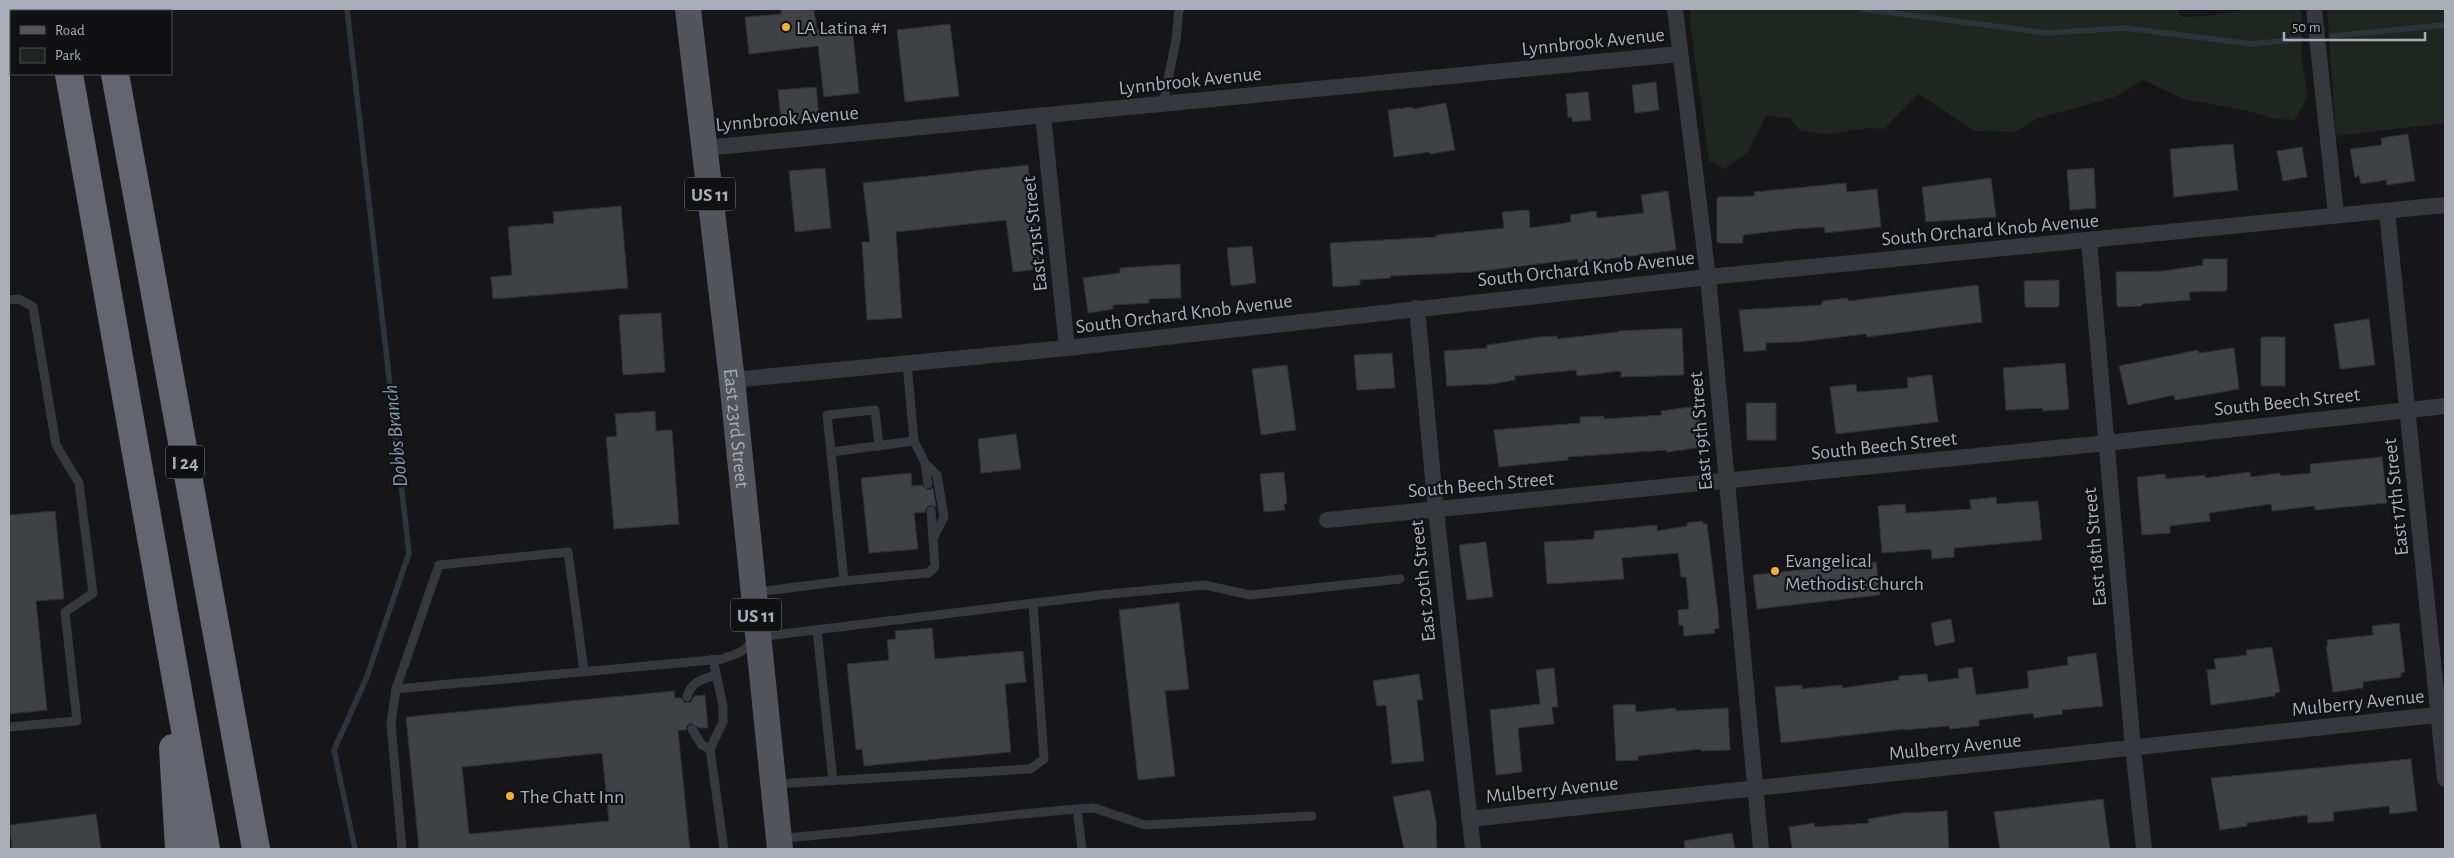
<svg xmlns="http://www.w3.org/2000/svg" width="2454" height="858" font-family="'Alegreya Sans',sans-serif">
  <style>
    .green { fill: #1e261f }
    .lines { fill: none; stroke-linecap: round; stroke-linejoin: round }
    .stream { stroke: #2c353c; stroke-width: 5.5 }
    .building { fill: #404145; stroke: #303034; fill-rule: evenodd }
    .service { stroke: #37383d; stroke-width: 9 }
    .minor { stroke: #37383d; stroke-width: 16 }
    .primary { stroke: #53555c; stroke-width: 26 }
    .motorway { stroke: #63666e; stroke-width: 28 }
    .poi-dot { fill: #f2b134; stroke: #111113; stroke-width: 2 }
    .labels { text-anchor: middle; stroke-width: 4.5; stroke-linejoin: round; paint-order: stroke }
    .shield { fill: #111113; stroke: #7b7e86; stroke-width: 1 }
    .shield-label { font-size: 19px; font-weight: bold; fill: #a8adb8 }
    .poi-label { font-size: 20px; fill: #a8adb8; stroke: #111113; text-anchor: start }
    .street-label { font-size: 20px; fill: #a8adb8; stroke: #111113 }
    .water-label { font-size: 21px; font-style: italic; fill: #7f9bb3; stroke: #111113 }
  </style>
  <rect width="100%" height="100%" fill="#161618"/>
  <g class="green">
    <polygon points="1690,9 2176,9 2182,17 2207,16 2249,9 2298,9 2302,12 2301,54 2308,97 2294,120 2274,119 2248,111 2184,99 2143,80 2115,97 2036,119 2015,132 1975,131 1918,94 1884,129 1867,128 1830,134 1800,131 1790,118 1766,116 1747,153 1724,169 1709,161 1691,30"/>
    <polygon points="2327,9 2445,9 2445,123 2336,136"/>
  </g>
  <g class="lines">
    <g class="stream">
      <polyline points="347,9 409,553 366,679 334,750 355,849"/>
      <polyline points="1863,9 2047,33 2125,28 2252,44 2301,39"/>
      <polyline points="2332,36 2445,25"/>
    </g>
  </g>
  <g class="building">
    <polygon points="781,9 814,10 817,30 852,26 859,93 824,97 818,46 749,54 745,17 781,14"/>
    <polygon points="950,24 959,96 905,102 897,30"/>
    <polygon points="1656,82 1659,110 1635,113 1632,85"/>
    <polygon points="816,87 819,118 781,121 778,90"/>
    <polygon points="1588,92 1591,120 1572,122 1572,117 1568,117 1566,94"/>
    <polygon points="1446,103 1455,150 1430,154 1430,152 1394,157 1388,110 1412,107 1413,109"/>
    <polygon points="2408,134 2415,181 2387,185 2386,180 2361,184 2359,175 2355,178 2350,149 2382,145 2381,138"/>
    <polygon points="2233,144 2238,190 2174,197 2170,149"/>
    <polygon points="2302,147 2307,177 2283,181 2277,151"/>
    <polygon points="1028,165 1040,269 1013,272 1006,220 896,232 902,318 867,320 862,242 870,242 863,183"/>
    <polygon points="825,168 831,228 795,232 789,171"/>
    <polygon points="2094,168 2096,208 2070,210 2067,170"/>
    <polygon points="1991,178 1996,217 1926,222 1922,187"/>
    <polygon points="1846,183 1847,192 1877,189 1881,227 1825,233 1824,227 1794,229 1743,235 1743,243 1717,243 1717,197 1755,196 1754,192"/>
    <polygon points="1668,191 1676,250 1578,263 1578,259 1474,272 1390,276 1391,278 1360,280 1360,285 1333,287 1330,243 1436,237 1436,235 1504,228 1502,212 1529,210 1530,228 1571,222 1570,215 1596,211 1597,218 1644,213 1641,195"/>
    <polygon points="621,206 628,288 493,299 491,277 512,275 508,227 554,223 553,212"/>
    <polygon points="1252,246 1256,283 1231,286 1227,248"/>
    <polygon points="2203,259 2227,259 2227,291 2189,292 2190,300 2142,304 2142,306 2117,307 2116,272 2163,271 2203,265"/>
    <polygon points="1180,264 1181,298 1149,299 1149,303 1113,305 1113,309 1088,313 1083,278 1120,273 1120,268"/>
    <polygon points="2059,280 2059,307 2025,307 2024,281"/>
    <polygon points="1978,285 1982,322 1867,337 1866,334 1798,342 1766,343 1766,350 1744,352 1739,310 1822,305 1822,301 1848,298 1848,301"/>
    <polygon points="661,313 665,372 623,375 619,315"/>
    <polygon points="2369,319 2375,365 2340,369 2334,324"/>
    <polygon points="1682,328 1684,375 1621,377 1621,371 1577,376 1576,370 1515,376 1515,380 1492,384 1447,386 1444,351 1487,348 1487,345 1540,337 1557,336 1557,339 1618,332 1618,331"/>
    <rect x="2261" y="337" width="24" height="49"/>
    <polygon points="2234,348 2239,389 2175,400 2174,395 2128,405 2119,366 2198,350 2199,353"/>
    <polygon points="1392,353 1395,388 1357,390 1354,355"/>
    <polygon points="2065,363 2069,409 2043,411 2043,408 2006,410 2003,368"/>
    <polygon points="1287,365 1296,430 1261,435 1252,369"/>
    <polygon points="1932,375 1938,422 1836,434 1830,387 1856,384 1857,392 1908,388 1907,378"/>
    <polygon points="1746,403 1776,403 1776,440 1747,440"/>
    <polygon points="1698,406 1703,447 1667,452 1666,450 1568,457 1568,460 1499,467 1494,430 1580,423 1580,417 1604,416 1604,419 1662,415 1661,411"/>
    <polygon points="655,411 656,431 672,430 679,524 614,529 606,437 617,436 615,414"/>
    <polygon points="1016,434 1021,469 981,473 978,439"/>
    <polygon points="2382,457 2387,503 2315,510 2315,506 2272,511 2271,504 2209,513 2210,521 2170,526 2170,533 2142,535 2137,477 2165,474 2166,479 2205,475 2205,478 2250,472 2251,477 2280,473 2281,476 2311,473 2310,464"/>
    <polygon points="1284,472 1287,503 1284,504 1285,510 1264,512 1260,474"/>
    <polygon points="911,473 912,486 922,485 928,490 933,488 936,507 930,505 926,508 925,512 914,513 918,549 869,553 861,478"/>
    <polygon points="1996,497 1997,504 2038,501 2042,540 1954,548 1954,557 1932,559 1931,549 1882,553 1878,506 1905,504 1906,513 1971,509 1970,500"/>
    <polygon points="55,511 64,599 36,601 47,710 9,714 9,515"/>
    <polygon points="1703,521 1703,524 1707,524 1718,611 1719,628 1714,629 1715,633 1684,636 1683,625 1679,625 1678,610 1689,609 1686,577 1681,577 1678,553 1622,558 1624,579 1547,584 1544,542 1594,539 1594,531 1657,525 1657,531 1687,526 1687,523"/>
    <polygon points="1486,542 1493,597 1467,600 1459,545"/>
    <polygon points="1876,562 1880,595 1757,609 1753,575"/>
    <polygon points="1179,603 1189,689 1165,691 1175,776 1138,780 1119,610"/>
    <polygon points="1951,619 1955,642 1935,646 1931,623"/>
    <polygon points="2399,623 2405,672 2401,673 2401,677 2363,682 2363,688 2333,692 2326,646 2328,646 2327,640 2373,635 2372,626"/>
    <polygon points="932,628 935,659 1023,651 1026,682 1005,684 1011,752 864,766 862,749 856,750 847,664 889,660 887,640 896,639 895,631"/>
    <polygon points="2272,647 2280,692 2275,693 2275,696 2211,705 2207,670 2216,669 2214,659 2247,655 2246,650"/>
    <polygon points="2096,653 2103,706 2062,710 2063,714 2034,718 2033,713 1979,720 1979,726 1950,729 1949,726 1904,730 1904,729 1781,743 1775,687 1802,685 1802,689 1842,685 1842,688 1899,680 1899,676 1927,674 1928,682 1959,678 1958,669 1972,667 1976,695 2029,688 2027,671 2068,665 2067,657"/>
    <polygon points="1554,668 1558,707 1552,707 1554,724 1518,728 1522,772 1496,775 1490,710 1540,704 1536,670"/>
    <polygon points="1419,674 1423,700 1417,700 1424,761 1392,764 1386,705 1377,706 1373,681"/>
    <path d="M674,691l1,7h6l4,5 6,-1 3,-6 11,-1 3,33h-9l-8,-5 -4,3 -1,4h-8l12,119h-271l-13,-132zM602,753l7,68 -140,13 -7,-67z"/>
    <polygon points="1635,704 1636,712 1676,708 1676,711 1728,708 1730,750 1701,751 1701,749 1638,756 1638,760 1616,761 1613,705"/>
    <polygon points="2411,759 2417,811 2390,814 2389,806 2333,812 2334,821 2308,823 2307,815 2247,823 2247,826 2220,830 2211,778"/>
    <polygon points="1430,790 1436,821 1437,849 1404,849 1393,797"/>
    <polygon points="2103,799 2110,849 2000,849 1994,812"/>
    <polygon points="1947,811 1949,849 1792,849 1789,827 1814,823 1815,827 1869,823 1868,819 1903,813"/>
    <polygon points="96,814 101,849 12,849 10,825"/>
    <polygon points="1732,833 1735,849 1685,849 1684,841"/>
  </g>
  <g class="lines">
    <g class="service">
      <polyline points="1163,104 1176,40 1179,9"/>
      <polyline points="9,300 19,299 33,307 56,445 79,483 93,593 65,612 77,721 9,727"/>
      <polyline points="914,441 925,463 928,484"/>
      <polyline points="831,452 827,415 875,410 879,446"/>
      <polyline points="925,463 937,475 944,517 934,537"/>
      <polyline points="844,581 917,574 928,573 935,567 931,511"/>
      <polyline points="757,592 844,581 831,452 914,441 907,363"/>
      <polyline points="817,630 833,781"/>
      <polyline points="713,659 723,706 723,722 710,749 724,849"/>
      <polyline points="396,689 439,565 568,552 584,671"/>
      <path d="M687,697c4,-15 15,-18 29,-22"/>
      <polyline points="692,729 702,745 710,749"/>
      <polyline points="774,784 1030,769 1044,759 1033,604"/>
      <polyline points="1077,809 1094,808 1145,825 1312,816"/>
      <path d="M781,838c99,-7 198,-21 296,-29l5,40"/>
      <polyline points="402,849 391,723 396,689 722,659 741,652 758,637 1100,595 1204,585 1250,595 1400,579"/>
    </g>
    <g class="minor">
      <polyline points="1675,9 1708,277 1761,849"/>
      <polyline points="2314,9 2336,215"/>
      <polyline points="1043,115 1067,348"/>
      <polyline points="705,148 1679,54"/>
      <polyline points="2387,211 2445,779"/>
      <polyline points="2089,241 2133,748 2144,849"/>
      <polyline points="1417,308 1436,510 1473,849"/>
      <polyline points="732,380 1067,348 1708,277 2445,205"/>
      <polyline points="1327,520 2107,443 2445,406"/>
      <polyline points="1469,819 2445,714"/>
    </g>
    <path class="primary" id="s1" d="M688,9l44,371 48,469"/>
    <g class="motorway">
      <polyline points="56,9 56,11"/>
      <polyline points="103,9 103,11"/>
      <polyline points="69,74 206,849"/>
      <polyline points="115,74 256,849"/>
      <polyline points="173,748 179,849"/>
    </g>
  </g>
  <g class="poi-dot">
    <circle cx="786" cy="27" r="5"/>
    <circle cx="1775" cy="571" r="5"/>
    <circle cx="510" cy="796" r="5"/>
  </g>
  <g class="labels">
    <g class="shield">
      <rect x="685" y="177.5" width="50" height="33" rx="4"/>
      <rect x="166" y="445.5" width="38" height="33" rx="4"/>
      <rect x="731" y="598.5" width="50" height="33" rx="4"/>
    </g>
    <g class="shield-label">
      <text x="710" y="201">US 11</text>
      <text x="185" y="469">I 24</text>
      <text x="756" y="622">US 11</text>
    </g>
    <g class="poi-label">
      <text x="796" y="34">LA Latina #1</text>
      <text x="1785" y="567">Evangelical<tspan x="1785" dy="23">Methodist Church</tspan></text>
      <text x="520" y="803">The Chatt Inn</text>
    </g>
    <g class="street-label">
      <text transform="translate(1593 41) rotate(-6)" y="7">Lynnbrook Avenue</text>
      <text transform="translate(1190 80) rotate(-6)" y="7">Lynnbrook Avenue</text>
      <text transform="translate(787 118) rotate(-5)" y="7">Lynnbrook Avenue</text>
      <text transform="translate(1990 229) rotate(-5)" y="7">South Orchard Knob Avenue</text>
      <text transform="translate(1034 234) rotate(-96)" y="7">East 21st Street</text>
      <text transform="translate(1586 268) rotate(-6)" y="7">South Orchard Knob Avenue</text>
      <text transform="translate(1184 313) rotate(-7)" y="7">South Orchard Knob Avenue</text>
      <text transform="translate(2287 401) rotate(-6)" y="7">South Beech Street</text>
      <text dy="7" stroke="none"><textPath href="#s1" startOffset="422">East 23rd Street</textPath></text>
      <text transform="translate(1700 431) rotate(-95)" y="7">East 19th Street</text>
      <text transform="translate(1884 445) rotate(-6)" y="7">South Beech Street</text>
      <text transform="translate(1481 484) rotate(-5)" y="7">South Beech Street</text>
      <text transform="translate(2395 497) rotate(-96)" y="7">East 17th Street</text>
      <text transform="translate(2094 547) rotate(-95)" y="7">East 18th Street</text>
      <text transform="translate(1422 581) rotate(-96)" y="7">East 20th Street</text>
      <text transform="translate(2358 702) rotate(-6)" y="7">Mulberry Avenue</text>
      <text transform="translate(1955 746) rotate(-6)" y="7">Mulberry Avenue</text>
      <text transform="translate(1552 789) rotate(-6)" y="7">Mulberry Avenue</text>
    </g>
    <g class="water-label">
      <text transform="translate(395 436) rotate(-96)" y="7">Dobbs Branch</text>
    </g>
  </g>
  <rect width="2454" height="858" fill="none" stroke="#a8adb8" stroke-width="20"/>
  <rect x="10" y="10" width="162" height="65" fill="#111113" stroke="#4d4f55"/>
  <rect x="20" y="26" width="25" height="8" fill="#53555c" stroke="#4d4f55"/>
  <text x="55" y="35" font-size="15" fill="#a8adb8">Road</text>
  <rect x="20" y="48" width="25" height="15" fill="#1e261f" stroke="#4d4f55"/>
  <text x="55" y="60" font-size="15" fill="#a8adb8">Park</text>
  <path d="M2284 32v8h141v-8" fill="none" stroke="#a8adb8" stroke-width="2.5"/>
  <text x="2292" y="32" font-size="15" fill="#a8adb8" stroke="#111113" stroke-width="4" paint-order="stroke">50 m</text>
</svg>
